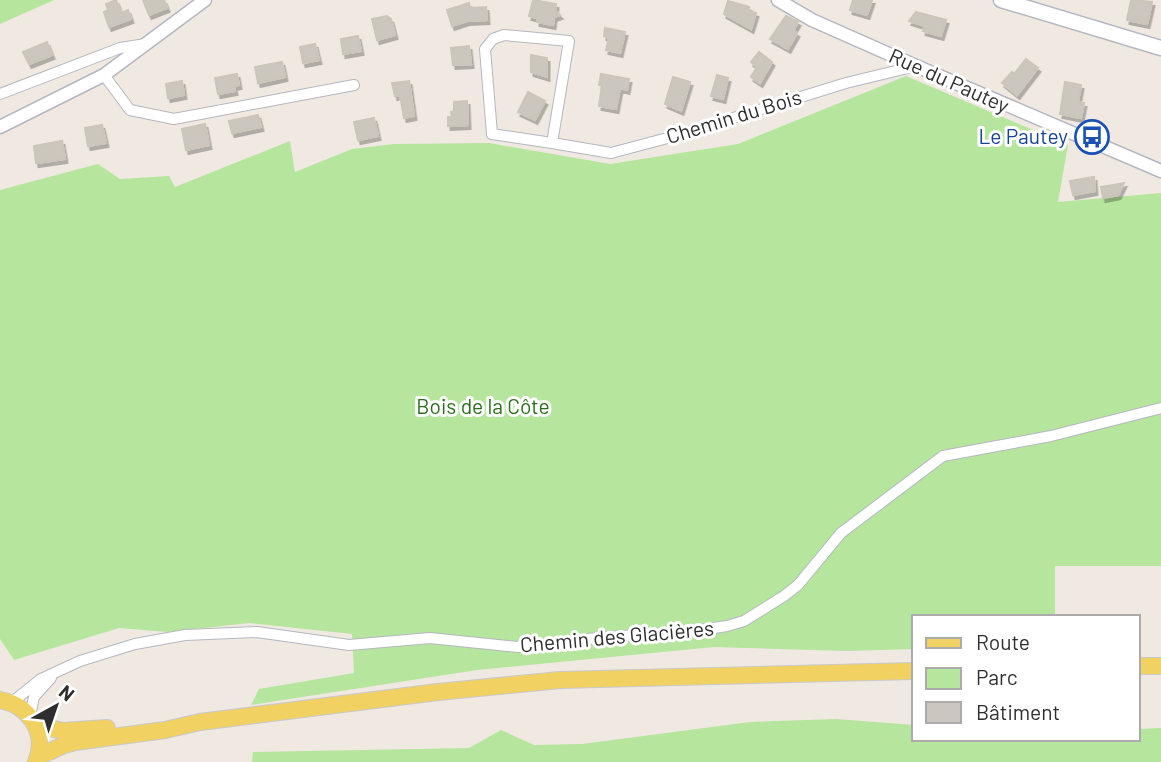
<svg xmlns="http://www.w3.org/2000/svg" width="1161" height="762" viewBox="0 0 1161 762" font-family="Barlow,sans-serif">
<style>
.green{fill:#b6e59e}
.building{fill:#cbc7bf;stroke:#cbc5ba;stroke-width:2;filter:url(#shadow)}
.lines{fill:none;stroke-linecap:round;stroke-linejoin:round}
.minor-casing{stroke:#b4b7c1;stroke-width:12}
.tertiary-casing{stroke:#b4b7c1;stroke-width:15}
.secondary-casing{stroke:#b4b7c1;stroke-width:17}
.primary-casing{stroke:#c9c9c9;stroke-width:18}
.minor{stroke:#fff;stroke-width:10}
.tertiary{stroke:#fff;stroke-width:12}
.secondary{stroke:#fff;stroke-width:14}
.primary{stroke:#f2d163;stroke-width:16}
.labels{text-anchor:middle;stroke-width:6;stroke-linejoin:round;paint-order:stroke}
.street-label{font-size:21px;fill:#2e2e2e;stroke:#fff}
.transit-label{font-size:21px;fill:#164399;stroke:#fff;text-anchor:end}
.park-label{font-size:21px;fill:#2c6e1b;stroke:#fff}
</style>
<defs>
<filter id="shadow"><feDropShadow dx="2.5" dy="4" stdDeviation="0" flood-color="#0004"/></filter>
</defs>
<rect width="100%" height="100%" fill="#efe9e1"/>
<path class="green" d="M 0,0 L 54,0 L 0,24 Z
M 906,76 L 1068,145 L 1058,202 L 1161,193 L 1161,566 L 1055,566 L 1055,617 L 914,617 L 914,649 L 846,651 L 714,647 L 477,670 L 251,705 L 259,689 L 354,673 L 352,634 L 249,623 L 168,632 L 119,628 L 14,660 L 0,639 L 0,190 L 98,164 L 120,179 L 169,176 L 175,187 L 290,141 L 295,172 L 352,149 L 394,144 L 489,143 L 610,164 L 738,144 Z
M 836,719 L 914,725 L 914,739 L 1138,739 L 1138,729 L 1161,728 L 1161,762 L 252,762 L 253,752 L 469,748 L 501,730 L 534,745 L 582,744 L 750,722 Z"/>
<path class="building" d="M 116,0 L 121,13 L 128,10 L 131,19 L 109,27 L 104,12 L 108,10 L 106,4 Z
M 143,0 L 164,0 L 167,8 L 149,15 Z
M 533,0 L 556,4 L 555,11 L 560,15 L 554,17 L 553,25 L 537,22 L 537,18 L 529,16 Z
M 853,0 L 872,0 L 867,15 L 850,10 Z
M 1131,0 L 1152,2 L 1147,24 L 1127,20 Z
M 728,1 L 749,7 L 748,11 L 756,13 L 751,29 L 724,14 Z
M 469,3 L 470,8 L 486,7 L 487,20 L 467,21 L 452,26 L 447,10 Z
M 916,12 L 946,20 L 941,36 L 923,31 L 925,26 L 909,21 Z
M 387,16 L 391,19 L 395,35 L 377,40 L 372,19 Z
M 786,16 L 798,22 L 793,31 L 797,33 L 788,49 L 770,39 Z
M 605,28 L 625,32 L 620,53 L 606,50 L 609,38 L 604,36 Z
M 358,36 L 361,51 L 343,54 L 341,39 Z
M 47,42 L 52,55 L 29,64 L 23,52 Z
M 315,44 L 319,60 L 303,63 L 300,47 Z
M 469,46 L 471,64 L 453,65 L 451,48 Z
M 759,52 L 772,62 L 760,83 L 751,77 L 757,67 L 751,62 Z
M 531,55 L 547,58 L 547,77 L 531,72 Z
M 1026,59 L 1038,68 L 1017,95 L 1002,83 L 1012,72 L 1014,74 Z
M 282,62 L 285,77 L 258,83 L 255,67 Z
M 237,74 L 239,85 L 234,86 L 235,91 L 218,94 L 215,78 Z
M 601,74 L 629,79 L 627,90 L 620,88 L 616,109 L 599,106 L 602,85 L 599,85 Z
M 717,75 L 728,78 L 723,99 L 711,96 Z
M 673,77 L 690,82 L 681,111 L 665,104 Z
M 182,81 L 184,95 L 168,98 L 166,84 Z
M 409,81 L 414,116 L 404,118 L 400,95 L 395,96 L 392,83 Z
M 1065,82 L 1081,85 L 1078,102 L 1084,103 L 1081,118 L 1060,114 Z
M 528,92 L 545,101 L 535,120 L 518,112 Z
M 467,101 L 468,125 L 448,126 L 448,117 L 452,117 L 451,112 L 454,111 L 454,102 Z
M 258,115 L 261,127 L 232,133 L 229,121 Z
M 374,118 L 378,136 L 358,140 L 354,122 Z
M 205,124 L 209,145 L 186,150 L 182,129 Z
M 102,125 L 106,143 L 88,146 L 85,128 Z
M 62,141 L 65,159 L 36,163 L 34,146 Z
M 1094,177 L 1095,191 L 1073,195 L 1070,181 Z
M 1124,183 L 1118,195 L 1103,198 L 1101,187 Z"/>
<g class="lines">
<g class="minor-casing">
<path id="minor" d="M 104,75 L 130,110 L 174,119 L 354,85
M 0,94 L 120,48 L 146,44
M 552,143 L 492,134 L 485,49 L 493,39 L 504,35 L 569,41 L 552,143 L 611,153 L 675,136 L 846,83 L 916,66
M 11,703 L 41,679 L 80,661 L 135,644 L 185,635 L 257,632 L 349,645 L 430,638 L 518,647 L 606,637 L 687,632 L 727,626 L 744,621 L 784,596 L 798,585 L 841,533 L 943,456 L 1051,436 L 1161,408
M 30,716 L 34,697 L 51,678"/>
</g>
<g class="tertiary-casing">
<path id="tertiary" d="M 778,0 L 812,20 L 916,66 L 1161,171
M 0,127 L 104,75 L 205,0"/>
</g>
<g class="secondary-casing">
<path id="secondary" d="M 1001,0 L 1161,48"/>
</g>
<g class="primary-casing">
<path id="primary" d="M 1138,666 L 1161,666
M 0,700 C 29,705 48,733 36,762
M 36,725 L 63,731 L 107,728
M 38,757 L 64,745 L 75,742 L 165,730 L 200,722 L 438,692 L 560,680 L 914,671"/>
</g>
<use href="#minor" class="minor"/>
<use href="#tertiary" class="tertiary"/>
<use href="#secondary" class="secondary"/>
<use href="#primary" class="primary"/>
</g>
<defs>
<g id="bus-ring" transform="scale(1.75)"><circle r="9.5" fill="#fff" stroke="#1a4fb4" stroke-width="1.5"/><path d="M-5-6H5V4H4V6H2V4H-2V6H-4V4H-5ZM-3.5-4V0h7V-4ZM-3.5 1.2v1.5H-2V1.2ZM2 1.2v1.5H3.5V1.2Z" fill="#1a4fb4"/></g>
</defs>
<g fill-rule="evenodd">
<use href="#bus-ring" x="1092" y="137"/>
</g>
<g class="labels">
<g class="street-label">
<text transform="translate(949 81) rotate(24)" y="7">Rue du Pautey</text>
<text transform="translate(734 117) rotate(-17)" y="7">Chemin du Bois</text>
<text transform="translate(617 637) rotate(-5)" y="7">Chemin des Glacières</text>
</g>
<g class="transit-label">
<text x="1068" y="144">Le Pautey</text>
</g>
<g class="park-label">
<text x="483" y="414">Bois de la Côte</text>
</g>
</g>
<rect x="912" y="615" width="228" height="126" fill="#ffffff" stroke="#ababab" stroke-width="2"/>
<rect x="926" y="638" width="35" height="10" fill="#f2d163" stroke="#ababab" stroke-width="2"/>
<text x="976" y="650" font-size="21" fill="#2e2e2e">Route</text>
<rect x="926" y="668" width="35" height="21" fill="#b6e59e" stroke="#ababab" stroke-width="2"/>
<text x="976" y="685" font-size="21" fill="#2e2e2e">Parc</text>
<rect x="926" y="702" width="35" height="21" fill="#cbc7bf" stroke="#ababab" stroke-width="2"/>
<text x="976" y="720" font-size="21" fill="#2e2e2e">Bâtiment</text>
<g transform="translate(56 706) rotate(40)" stroke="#ffffff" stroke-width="5" paint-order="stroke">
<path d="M0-5L12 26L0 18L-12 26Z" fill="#2e2e2e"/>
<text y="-10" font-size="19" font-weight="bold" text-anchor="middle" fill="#2e2e2e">N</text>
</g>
</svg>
